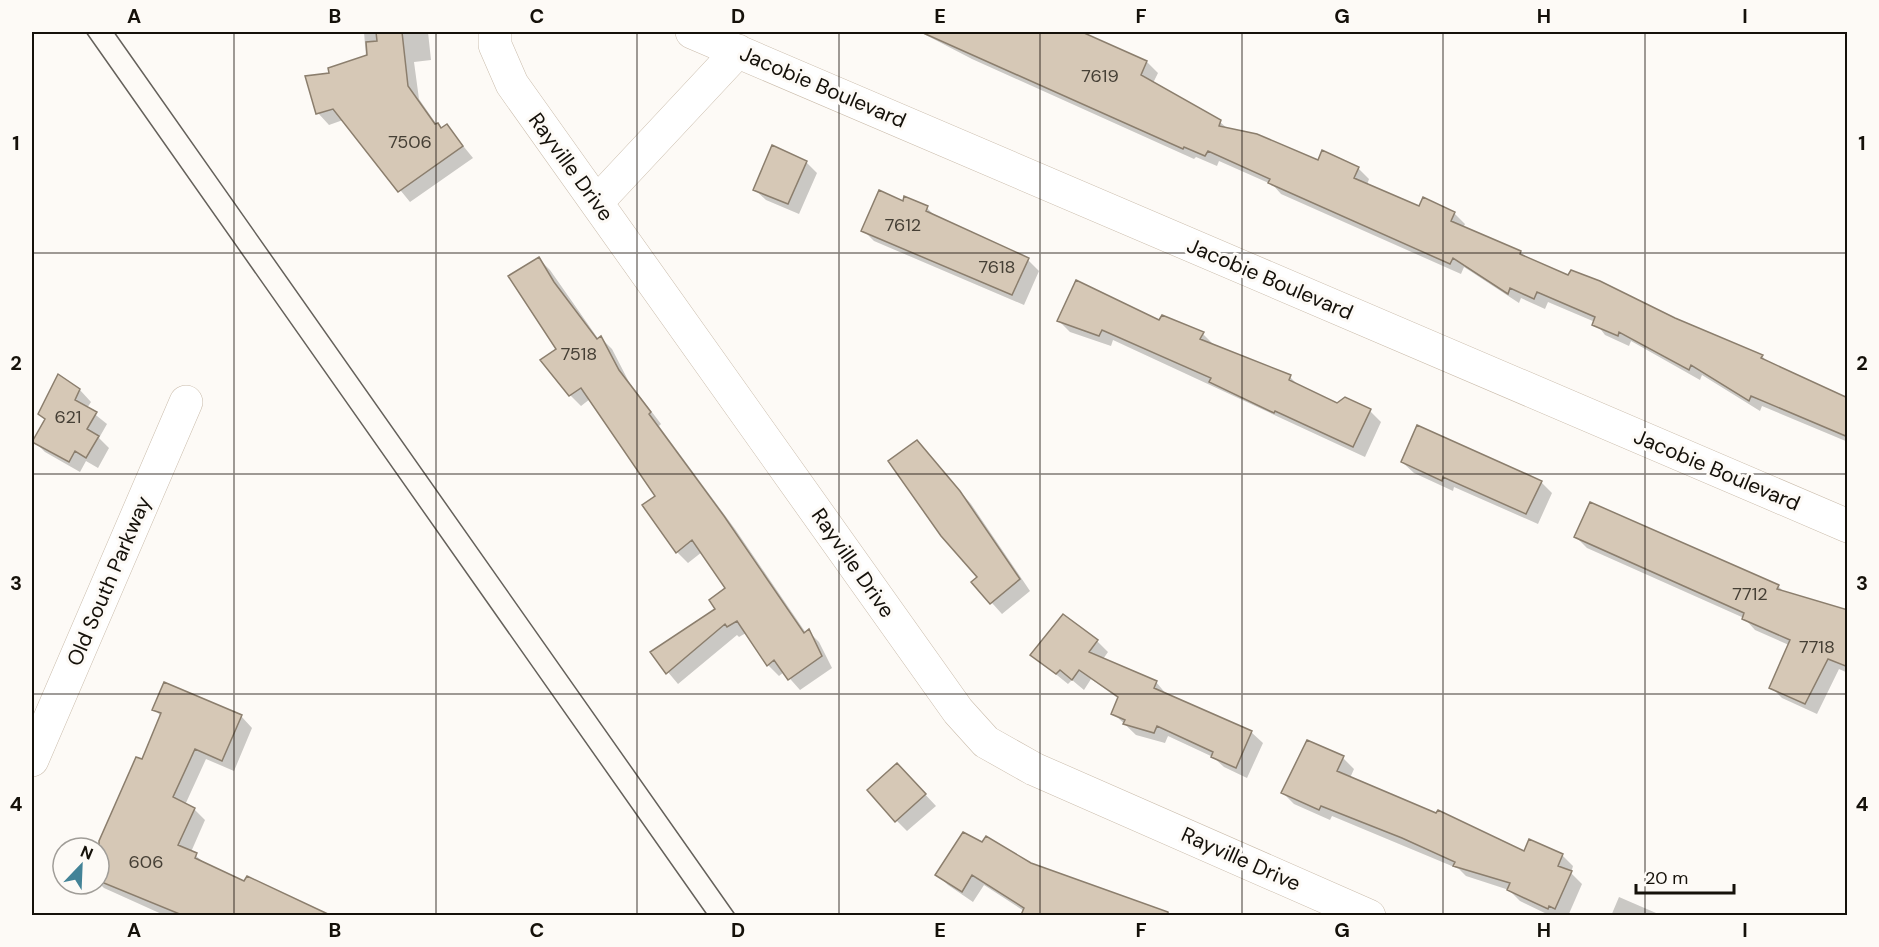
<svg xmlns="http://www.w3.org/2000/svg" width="1879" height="947" viewBox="0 0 1879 947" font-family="'DM Sans',sans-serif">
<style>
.shadow{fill:#0003}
.building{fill:#d6c8b6;stroke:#8b7e6d;stroke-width:1.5}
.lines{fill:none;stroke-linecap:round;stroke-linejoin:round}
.minor-casing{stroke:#cabcab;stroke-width:34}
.minor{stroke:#fff;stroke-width:33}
.tram{stroke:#65615b;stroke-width:1.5}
.grid{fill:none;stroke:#15110a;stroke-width:1.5;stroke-opacity:0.55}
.labels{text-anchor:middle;stroke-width:6;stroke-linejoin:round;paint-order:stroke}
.number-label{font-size:18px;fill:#453f35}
.street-label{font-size:21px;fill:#15110a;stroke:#fdfaf6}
.neatline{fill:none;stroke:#15110a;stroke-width:2}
.grid-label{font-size:20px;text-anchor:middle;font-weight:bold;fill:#15110a}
</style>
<rect width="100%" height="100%" fill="#fdfaf6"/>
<path class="shadow" d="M 364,32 L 428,32 L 431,60 L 414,62 L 419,99 L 437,125 L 442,129 L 447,126 L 473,158 L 410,202 L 343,120 L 329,125 L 318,113 L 331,74 L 366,57 Z
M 920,32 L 1072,32 L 1147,62 L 1158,73 L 1153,83 L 1220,122 L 1228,129 L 1318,162 L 1358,168 L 1369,179 L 1367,185 L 1419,208 L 1454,213 L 1465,224 L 1463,228 L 1521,253 L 1526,258 L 1762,356 L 1769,364 L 1848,400 L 1848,442 L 1762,406 L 1760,411 L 1702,375 L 1700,380 L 1631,341 L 1629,346 L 1605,335 L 1595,322 L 1548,302 L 1545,309 L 1521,298 L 1519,303 L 1464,267 L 1461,274 L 1281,194 L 1273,185 L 1219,161 L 1217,166 L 1196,157 L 1194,159 L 972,59 Z
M 806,162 L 817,173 L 799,214 L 766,200 L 754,189 Z
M 903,203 L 927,208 L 937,218 L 1028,260 L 1039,271 L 1024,305 L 874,241 L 863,230 Z
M 539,259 L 550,270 L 599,340 L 601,338 L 612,349 L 629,382 L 661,424 L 659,426 L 735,529 L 806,633 L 808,631 L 819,642 L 832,668 L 800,690 L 784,672 L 779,676 L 768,665 L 746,633 L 739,637 L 737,635 L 678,684 L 652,653 L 717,609 L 727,589 L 702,552 L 688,563 L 677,552 L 644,506 L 657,496 L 590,399 L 581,406 L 560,385 L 558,349 Z
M 1059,321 L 1160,322 L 1203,334 L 1214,345 L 1290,377 L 1301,388 L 1337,405 L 1370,411 L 1381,422 L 1365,457 L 1113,340 L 1111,346 L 1070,332 Z
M 58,376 L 80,390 L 91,402 L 87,408 L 107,424 L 99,438 L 109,448 L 98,468 L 86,461 L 80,472 L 45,452 L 34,441 L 46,421 L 40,414 Z
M 917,442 L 971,504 L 1030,591 L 1002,614 L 973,582 L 980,577 Z
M 1402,462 L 1541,482 L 1552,493 L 1538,524 L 1454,487 L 1453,491 L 1414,473 Z
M 1576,537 L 1778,586 L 1784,592 L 1848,612 L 1848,673 L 1839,669 L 1817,714 L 1782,698 L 1771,687 L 1789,645 L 1755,630 L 1744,618 L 1587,548 Z
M 1097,641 L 1108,652 L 1103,659 L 1156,682 L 1167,695 L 1251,732 L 1263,743 L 1247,778 L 1224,767 L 1213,757 L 1168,736 L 1165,743 L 1136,735 L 1113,713 L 1119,699 L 1091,679 L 1084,690 L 1072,680 L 1068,684 L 1032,655 Z
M 154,709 L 241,716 L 252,728 L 234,771 L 206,759 L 185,805 L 194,809 L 205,820 L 191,852 L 206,864 L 245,883 L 247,878 L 326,916 L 166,916 L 104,888 L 99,883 L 97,848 L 137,759 L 142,761 L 161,716 Z
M 1343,758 L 1354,769 L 1350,778 L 1525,853 L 1562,855 L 1573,866 L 1571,873 L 1582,884 L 1568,916 L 1551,916 L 1520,901 L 1509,890 L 1466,876 L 1459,869 L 1332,816 L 1330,820 L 1294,804 L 1283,793 Z
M 908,776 L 936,806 L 907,831 L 897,821 Z
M 1031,865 L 1152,907 L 1160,916 L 1023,916 L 1024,911 L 984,885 L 973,902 L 948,885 L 937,874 Z
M 1619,897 L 1663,916 L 1611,916 Z"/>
<path class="building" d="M 376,32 L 402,32 L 408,86 L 435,124 L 438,123 L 441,128 L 447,124 L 463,146 L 398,192 L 333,109 L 316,114 L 305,76 L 329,73 L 328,68 L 367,55 L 366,42 L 377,41 Z
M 921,32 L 1082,32 L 1147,61 L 1141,75 L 1221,120 L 1219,126 L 1257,134 L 1318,160 L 1322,150 L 1359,167 L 1354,178 L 1419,206 L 1423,197 L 1455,212 L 1451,221 L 1521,251 L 1520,254 L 1568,275 L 1571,270 L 1600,281 L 1675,318 L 1763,355 L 1761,358 L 1848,398 L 1848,437 L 1751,396 L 1749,401 L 1691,365 L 1689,370 L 1619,332 L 1618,336 L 1592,325 L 1595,317 L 1537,292 L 1534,299 L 1510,288 L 1508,294 L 1453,258 L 1450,264 L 1268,183 L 1270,179 L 1208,151 L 1205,156 L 1184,147 L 1183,149 Z
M 772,145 L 807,161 L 788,204 L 753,190 Z
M 879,190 L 903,201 L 904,196 L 928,206 L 926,211 L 1029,258 L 1012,295 L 861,231 Z
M 539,257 L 554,282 L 597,339 L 601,336 L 619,370 L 651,412 L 649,414 L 724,516 L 804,633 L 809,629 L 822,656 L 788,680 L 774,660 L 767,666 L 737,621 L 727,627 L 725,624 L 666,674 L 650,652 L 715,609 L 709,600 L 725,588 L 692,540 L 676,553 L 642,505 L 655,496 L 581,388 L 569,396 L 540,360 L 556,349 L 508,276 Z
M 1076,280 L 1159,320 L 1162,315 L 1204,332 L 1200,339 L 1291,375 L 1289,380 L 1337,403 L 1345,397 L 1371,409 L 1353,447 L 1275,411 L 1274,413 L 1209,382 L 1211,378 L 1102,330 L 1099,336 L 1057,321 Z
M 58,374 L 80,389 L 75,400 L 97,412 L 87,429 L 99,436 L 86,458 L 75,451 L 69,462 L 32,442 L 45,419 L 38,414 Z
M 1417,425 L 1542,481 L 1526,514 L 1443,477 L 1442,481 L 1401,462 Z
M 917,440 L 960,491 L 1020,579 L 990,604 L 971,582 L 977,577 L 941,536 L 888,461 Z
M 1590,502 L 1779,585 L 1777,589 L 1848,610 L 1848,667 L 1828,659 L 1805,704 L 1769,688 L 1790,640 L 1742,619 L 1744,613 L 1574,537 Z
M 1063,614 L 1098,640 L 1089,652 L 1157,681 L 1154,688 L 1252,731 L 1236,768 L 1211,757 L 1213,752 L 1157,726 L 1154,733 L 1123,724 L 1125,720 L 1111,714 L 1118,697 L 1079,670 L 1072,680 L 1060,670 L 1056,674 L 1030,655 Z
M 164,682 L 242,715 L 222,761 L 195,749 L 173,797 L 195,808 L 178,845 L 197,853 L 195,858 L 244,881 L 247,876 L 330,915 L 182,915 L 99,881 L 99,841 L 136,757 L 142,759 L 161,713 L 152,710 Z
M 1307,740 L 1344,756 L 1337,771 L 1436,813 L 1438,810 L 1524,851 L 1529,839 L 1563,854 L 1558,866 L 1572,871 L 1555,909 L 1549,906 L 1548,909 L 1507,890 L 1510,883 L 1453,866 L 1455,862 L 1402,838 L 1321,806 L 1319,810 L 1281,793 Z
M 897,763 L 926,794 L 895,822 L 867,790 Z
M 963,832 L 982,842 L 986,836 L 1031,863 L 1168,912 L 1168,915 L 1021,915 L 1024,908 L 972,875 L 962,892 L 935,875 Z"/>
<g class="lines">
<g class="minor-casing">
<path id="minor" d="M 495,32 L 495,45 L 512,84 L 958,711 L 986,742 L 1034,769 L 1369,916
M 692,32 L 1848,526
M 597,202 L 738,51
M 32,760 L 186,402"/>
</g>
<use href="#minor" class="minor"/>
<path class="tram" d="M 86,32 L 708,916
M 114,32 L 736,916"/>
</g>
<path class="grid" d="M 234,32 L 234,916M 436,32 L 436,916M 637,32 L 637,916M 839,32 L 839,916M 1040,32 L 1040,916M 1242,32 L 1242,916M 1443,32 L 1443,916M 1645,32 L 1645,916M 32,253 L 1848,253M 32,474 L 1848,474M 32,694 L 1848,694"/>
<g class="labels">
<g class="number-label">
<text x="1100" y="82">7619</text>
<text x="410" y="148">7506</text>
<text x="903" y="231">7612</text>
<text x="997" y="273">7618</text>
<text x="579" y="360">7518</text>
<text x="68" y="423">621</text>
<text x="1750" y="600">7712</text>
<text x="1817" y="653">7718</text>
<text x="146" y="868">606</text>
</g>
<g class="street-label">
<text transform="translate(823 87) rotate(23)" y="7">Jacobie Boulevard</text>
<text transform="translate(571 167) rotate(54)" y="7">Rayville Drive</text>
<text transform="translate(1270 279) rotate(23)" y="7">Jacobie Boulevard</text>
<text transform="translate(1717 470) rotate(23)" y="7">Jacobie Boulevard</text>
<text transform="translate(853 563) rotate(55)" y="7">Rayville Drive</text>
<text transform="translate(109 581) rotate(-67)" y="7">Old South Parkway</text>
<text transform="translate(1241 859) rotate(24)" y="7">Rayville Drive</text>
</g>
</g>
<rect width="1879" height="947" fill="none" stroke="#fdfaf6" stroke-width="66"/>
<g transform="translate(81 866) rotate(23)"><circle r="28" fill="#fdfaf6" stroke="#a09d98" stroke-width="1.5"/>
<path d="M0-4.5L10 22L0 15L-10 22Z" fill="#438397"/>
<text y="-9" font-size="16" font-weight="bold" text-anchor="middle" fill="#15110a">N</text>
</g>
<path d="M1636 884v9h98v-9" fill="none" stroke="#15110a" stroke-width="3"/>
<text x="1645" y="884" font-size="18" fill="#15110a" stroke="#fdfaf6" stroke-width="4.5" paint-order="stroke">20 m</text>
<rect x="33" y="33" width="1813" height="881" class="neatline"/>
<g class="grid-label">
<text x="134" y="23">A</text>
<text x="335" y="23">B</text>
<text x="537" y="23">C</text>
<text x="738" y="23">D</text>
<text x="940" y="23">E</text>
<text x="1141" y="23">F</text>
<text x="1342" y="23">G</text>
<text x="1544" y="23">H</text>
<text x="1745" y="23">I</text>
<text x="16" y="150">1</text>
<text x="1862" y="150">1</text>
<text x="16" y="370">2</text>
<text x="1862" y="370">2</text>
<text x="16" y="590">3</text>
<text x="1862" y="590">3</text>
<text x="16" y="811">4</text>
<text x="1862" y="811">4</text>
<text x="134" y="937">A</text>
<text x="335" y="937">B</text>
<text x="537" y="937">C</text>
<text x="738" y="937">D</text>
<text x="940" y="937">E</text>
<text x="1141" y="937">F</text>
<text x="1342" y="937">G</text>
<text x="1544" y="937">H</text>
<text x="1745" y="937">I</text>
</g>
</svg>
